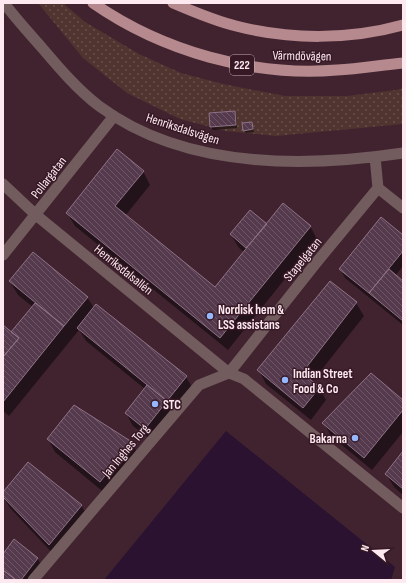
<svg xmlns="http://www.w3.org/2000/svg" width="406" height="583" viewBox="0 0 406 583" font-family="'Sofia Sans Condensed',sans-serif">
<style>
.grass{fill:url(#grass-dots)}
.water{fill:#2b1231}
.shadow{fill:#0007}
.building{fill:url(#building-back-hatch);stroke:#907287}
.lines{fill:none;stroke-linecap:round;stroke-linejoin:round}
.minor{stroke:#725c5e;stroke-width:11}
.primary{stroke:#b5898d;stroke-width:11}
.poi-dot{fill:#96b6fd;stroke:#361925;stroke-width:1.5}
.labels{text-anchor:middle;stroke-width:3;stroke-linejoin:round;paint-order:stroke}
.shield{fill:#361925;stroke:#c2abb3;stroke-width:1}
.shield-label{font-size:12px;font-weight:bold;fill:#fee9f0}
.street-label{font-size:13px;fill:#fee9f0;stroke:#361925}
.poi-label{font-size:13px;font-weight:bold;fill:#fee9f0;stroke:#361925;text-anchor:start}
</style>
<defs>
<pattern id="grass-dots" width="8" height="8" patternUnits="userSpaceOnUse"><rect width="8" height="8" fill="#4f342f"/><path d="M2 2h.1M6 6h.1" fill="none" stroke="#69514d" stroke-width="1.8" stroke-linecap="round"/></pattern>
<pattern id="building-back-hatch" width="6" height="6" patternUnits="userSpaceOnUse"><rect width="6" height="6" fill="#553a4d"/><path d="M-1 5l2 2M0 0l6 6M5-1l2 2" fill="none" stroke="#6e5667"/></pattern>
</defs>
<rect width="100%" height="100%" fill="#41232f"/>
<path class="grass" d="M 38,3 L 63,3 L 85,22 L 139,54 L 181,73 L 223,84 L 285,96 L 347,96 L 396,90 L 403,88 L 403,124 L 276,136 L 226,131 L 180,119 L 127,93 L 83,58 Z"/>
<path class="water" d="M 226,431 L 395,567 L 391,580 L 104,580 Z"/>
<path class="shadow" d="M 234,112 L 236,115 L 237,128 L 213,130 L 211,127 Z
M 251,123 L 254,132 L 246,133 L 244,130 Z
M 143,171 L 150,185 L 125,216 L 215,289 L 244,252 L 239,248 L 231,235 L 267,225 L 310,226 L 317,239 L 228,350 L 75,226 L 67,213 Z
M 403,236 L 403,266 L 395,276 L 403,282 L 403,325 L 345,278 L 340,269 Z
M 10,282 L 87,297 L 94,308 L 186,377 L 194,390 L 153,441 L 133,426 L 126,413 L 145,389 L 86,341 L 79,330 L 9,416 L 3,411 L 3,326 L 12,333 L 33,307 L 18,295 Z
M 356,303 L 364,316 L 312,382 L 319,387 L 326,400 L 311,420 L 266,384 L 259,370 Z
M 403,401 L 403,432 L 372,470 L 331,436 L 324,423 Z
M 74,407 L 132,443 L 139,456 L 107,495 L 55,452 L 48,439 Z
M 403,453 L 403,495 L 394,487 L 386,474 Z
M 3,494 L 81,505 L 89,518 L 57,558 L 10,508 L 3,497 Z
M 15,541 L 38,559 L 41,565 L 29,580 L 3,580 L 3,555 Z"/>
<path class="building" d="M 235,111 L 236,125 L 210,127 L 209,113 Z
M 252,122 L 253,129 L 243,131 L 242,123 Z
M 117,149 L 144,171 L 115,206 L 215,287 L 283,203 L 311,226 L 220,338 L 66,213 Z
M 250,210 L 267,224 L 246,248 L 230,234 Z
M 381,217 L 403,235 L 403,251 L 369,293 L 339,269 Z
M 33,252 L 88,297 L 64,326 L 9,281 Z
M 389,269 L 403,281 L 403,321 L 369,293 Z
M 330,281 L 357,302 L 302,373 L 320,387 L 303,408 L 257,370 Z
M 35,303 L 64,326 L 3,402 L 3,357 L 19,338 L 11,332 Z
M 96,304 L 187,376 L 167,401 L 77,328 Z
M 3,325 L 19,338 L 3,357 Z
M 371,373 L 403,400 L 403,410 L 364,458 L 322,423 Z
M 147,385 L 167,401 L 145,429 L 125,413 Z
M 74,405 L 132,442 L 100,482 L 47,439 Z
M 403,451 L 403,489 L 385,474 Z
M 28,462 L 82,505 L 49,545 L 3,497 L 3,492 Z
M 14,539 L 38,558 L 21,580 L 16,580 L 3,570 L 3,554 Z
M 3,570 L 16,580 L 3,580 Z"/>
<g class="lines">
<path class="minor" d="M 4,3 C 16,19 30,34 43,49 C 60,69 78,90 99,106 C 184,169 303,168 403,153
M 3,184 L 36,215 L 229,373 L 316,263 L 378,188 L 375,157
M 378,188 L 403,208
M 3,255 L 114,116
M 33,580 L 199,385 L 229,373 L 244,379 L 403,508"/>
<path class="primary" d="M 93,3 C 162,51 253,77 337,70 C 359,69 381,65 403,63
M 173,3 C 194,12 215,21 236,26 C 290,40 349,40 403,25"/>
</g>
<g class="poi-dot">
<circle cx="210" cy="316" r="4"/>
<circle cx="285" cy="380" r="4"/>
<circle cx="155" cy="404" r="4"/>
<circle cx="355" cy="438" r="4"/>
</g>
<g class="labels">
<rect class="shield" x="230" y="55" width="24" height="20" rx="3"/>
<g class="shield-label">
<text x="242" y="69">222</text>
</g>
<g class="street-label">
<text transform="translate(302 55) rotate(1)" y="5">Värmdövägen</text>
<text transform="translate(183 128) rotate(18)" y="5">Henriksdalsvägen</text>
<text transform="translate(48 177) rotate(-52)" y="5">Pollargatan</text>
<text transform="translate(302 259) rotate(-51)" y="5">Stapelgatan</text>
<text transform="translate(124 269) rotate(39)" y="5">Henriksdalsallén</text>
<text transform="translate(125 450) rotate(-50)" y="5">Jan Inghes Torg</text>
</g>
<g class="poi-label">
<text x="218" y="314">Nordisk hem &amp;<tspan x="218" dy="15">LSS assistans</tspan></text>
<text x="293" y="378">Indian Street<tspan x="293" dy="15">Food &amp; Co</tspan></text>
<text x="163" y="409">STC</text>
<text x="347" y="443" text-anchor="end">Bakarna</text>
</g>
</g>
<rect width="406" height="583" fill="none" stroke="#fee9f0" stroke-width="8"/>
<g transform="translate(374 551) rotate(288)" stroke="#361925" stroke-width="3" paint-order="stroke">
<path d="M0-3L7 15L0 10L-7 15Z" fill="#fee9f0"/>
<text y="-6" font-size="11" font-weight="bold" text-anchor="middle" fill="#fee9f0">N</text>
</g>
</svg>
